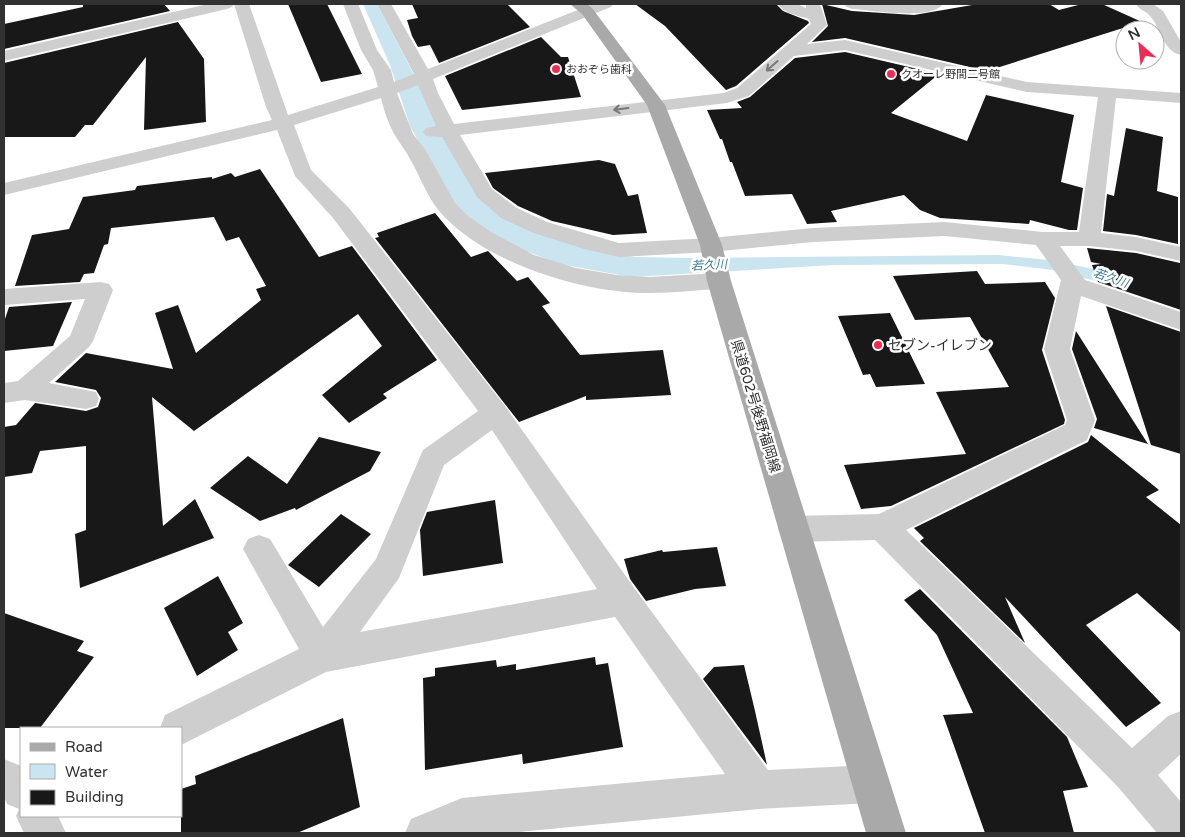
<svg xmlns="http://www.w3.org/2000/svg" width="1185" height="837" viewBox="0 0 1185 837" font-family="'Varela Round','Noto Sans JP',sans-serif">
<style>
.water{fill:#cae5ef}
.building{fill:#181818}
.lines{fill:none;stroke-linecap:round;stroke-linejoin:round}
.minor{fill:#cecece;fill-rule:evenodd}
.major{fill:#a9a9a9;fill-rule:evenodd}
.oneway{stroke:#787878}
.poi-dot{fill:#f12a51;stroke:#fff;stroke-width:2}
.labels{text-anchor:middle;stroke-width:5;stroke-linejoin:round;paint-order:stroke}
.far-poi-label{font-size:11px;fill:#313131;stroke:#fff;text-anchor:start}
.far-water-label{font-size:12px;font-style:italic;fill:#367a92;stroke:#fff}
.poi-label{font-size:14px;fill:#313131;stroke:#fff;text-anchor:start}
.street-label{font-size:14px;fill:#313131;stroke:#fff}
</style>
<rect width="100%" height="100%" fill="#fff"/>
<path class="water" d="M 363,4 L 377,4 L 476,194 L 605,252 L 635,257 L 693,258 L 998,255 L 1049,260 L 1094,269 L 1181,296 L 1181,310 L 1132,291 L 1092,280 L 1053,270 L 1003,264 L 834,265 L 631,277 L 559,264 L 511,245 L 482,229 L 452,202 L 410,126 L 390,65 Z"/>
<path class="building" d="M 83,4 L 164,4 L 170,11 L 4,49 L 4,24 L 83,7 Z
M 288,4 L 327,4 L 362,74 L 321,82 Z
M 412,4 L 507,4 L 530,27 L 439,63 L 430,45 L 418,47 L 412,36 L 407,20 L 418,18 Z
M 635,4 L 776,4 L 783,11 L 808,21 L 809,23 L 736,86 L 726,90 L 665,26 Z
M 822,4 L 852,11 L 914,15 L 978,4 L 1049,4 L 1059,10 L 1082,4 L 1102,4 L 1142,22 L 987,71 L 845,38 L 812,42 L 828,26 Z
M 178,22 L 204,59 L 206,122 L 144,130 L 146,57 L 93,125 L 85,125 L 75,137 L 4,137 L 4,63 Z
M 541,37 L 561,57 L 568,57 L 581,97 L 462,110 L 445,76 Z
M 845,52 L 939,74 L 891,113 L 967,141 L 986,95 L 1074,115 L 1061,182 L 1083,188 L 1077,230 L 1069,230 L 1030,220 L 1029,224 L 940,218 L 920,210 L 904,195 L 831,211 L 837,222 L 807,224 L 792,194 L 745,196 L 732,162 L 730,162 L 722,139 L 720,139 L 707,110 L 742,108 L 737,102 L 750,97 L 795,58 Z
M 1126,128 L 1163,137 L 1157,191 L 1178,197 L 1178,244 L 1136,235 L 1103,231 L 1107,194 L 1114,196 Z
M 599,160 L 615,164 L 628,196 L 638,194 L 647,233 L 613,235 L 552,221 L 518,206 L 493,188 L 485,173 Z
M 260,169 L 319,257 L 352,246 L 437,360 L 383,394 L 387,398 L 349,423 L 322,395 L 382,346 L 358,314 L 194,431 L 152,397 L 163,526 L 195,499 L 214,538 L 80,588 L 75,534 L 86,530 L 86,446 L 40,451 L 32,473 L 4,477 L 4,427 L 16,425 L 35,403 L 86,411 L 98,407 L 101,398 L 96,390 L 55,382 L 86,353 L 173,369 L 155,313 L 178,305 L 196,353 L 261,300 L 256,289 L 266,286 L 239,237 L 226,241 L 214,217 L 111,228 L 108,244 L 104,245 L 94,273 L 84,274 L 80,282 L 15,286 L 32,235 L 69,229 L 83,197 L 135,190 L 137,186 L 212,177 L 212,179 L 231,173 L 235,177 Z
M 435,213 L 471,257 L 488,251 L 517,281 L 528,277 L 550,303 L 542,306 L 580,355 L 663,350 L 671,395 L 586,400 L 586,396 L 519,422 L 375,238 L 379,237 L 377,233 Z
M 1087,248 L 1136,253 L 1180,263 L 1181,310 L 1098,282 L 1092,265 L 1101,264 L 1091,262 Z
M 977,271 L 985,284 L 1045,282 L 1055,298 L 1042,350 L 1065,420 L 1064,424 L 891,506 L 861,509 L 844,465 L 966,454 L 936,392 L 1009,387 L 970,317 L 915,320 L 893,276 Z
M 72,302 L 53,346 L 4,351 L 4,322 L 9,307 Z
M 1106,306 L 1181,332 L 1181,454 L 1151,445 Z
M 890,313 L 925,384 L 876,387 L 870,374 L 863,375 L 838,316 Z
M 1076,331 L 1148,444 L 1094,428 L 1097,419 L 1072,349 Z
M 1091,435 L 1159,490 L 1146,497 L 1181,525 L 1181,633 L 1137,593 L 1086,625 L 1161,703 L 1126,727 L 1005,597 L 1025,643 L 923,544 L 920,541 L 924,538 L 914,528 L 1088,442 Z
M 319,437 L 381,452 L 370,471 L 296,510 L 295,508 L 260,521 L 210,488 L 248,456 L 287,484 Z
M 495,500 L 503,563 L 423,576 L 420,530 L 427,512 Z
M 341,514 L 371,534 L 319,587 L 288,565 Z
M 717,547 L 726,586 L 695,589 L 646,601 L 630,579 L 624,559 L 662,550 L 663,552 Z
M 218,576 L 243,623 L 228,632 L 238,650 L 197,676 L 164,608 Z
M 920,589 L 1067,737 L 1088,787 L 1063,791 L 1074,833 L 985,833 L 943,715 L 973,713 L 937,635 L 904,600 Z
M 4,613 L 84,641 L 77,651 L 94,657 L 40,728 L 4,728 Z
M 595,657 L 596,665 L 608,663 L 623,747 L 523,764 L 522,754 L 425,770 L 423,678 L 435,676 L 435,668 L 496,660 L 497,667 L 516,664 L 516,670 Z
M 744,665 L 755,711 L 767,765 L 703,679 L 714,667 Z
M 343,718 L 360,807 L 297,833 L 181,833 L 181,789 L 196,784 L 195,776 Z"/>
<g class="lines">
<path class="minor" d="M 208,4 L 249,4 L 288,115 L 378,87 L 373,70 L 361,50 L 343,4 L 358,4 L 377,50 L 391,70 L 394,82 L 414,74 L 377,4 L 391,4 L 428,69 L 593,4 L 613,4 L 611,7 L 433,79 L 438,93 L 454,124 L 724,93 L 737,88 L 811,24 L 809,19 C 799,16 783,13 778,4 L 797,4 L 806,8 L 806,4 L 820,4 L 827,25 L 807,44 L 845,40 L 1027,82 L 1181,93 L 1181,103 L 1116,98 L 1101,233 L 1136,237 L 1181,247 L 1181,261 L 1136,251 L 1089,246 L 1060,246 L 1085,280 L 1181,312 L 1181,330 L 1081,296 L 1070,349 L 1095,420 L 1087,440 L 906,530 L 1132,748 L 1168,716 L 1181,711 L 1181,754 L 1158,775 L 1181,802 L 1181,833 L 1157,833 L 1118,787 L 875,540 L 793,542 L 782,538 L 778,529 L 782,520 L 793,516 L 879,514 L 1065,425 L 1067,420 L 1044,349 L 1061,280 L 1036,245 L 945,236 L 813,242 L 711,252 L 619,257 L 584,249 L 531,232 L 501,218 L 477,197 L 442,137 L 426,136 L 423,132 L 426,128 L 436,126 L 418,85 L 397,93 L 413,134 L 425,149 L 455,203 L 468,216 L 491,232 L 534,255 L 576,268 L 617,275 L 650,277 L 719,273 L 727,275 L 731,281 L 727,287 L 719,289 C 696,290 673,293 651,293 C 585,294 484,263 440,212 C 427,197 420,176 410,159 C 406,151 401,145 396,137 C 389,126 384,111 381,98 L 294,125 L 311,170 L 349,208 L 505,406 L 635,589 L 768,770 L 871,765 L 885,770 L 890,784 L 885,798 L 871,803 L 759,809 L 508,833 L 405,833 L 411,819 L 462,798 L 725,774 L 615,617 L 326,672 L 181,745 L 181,728 L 160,728 L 165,715 L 299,649 L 243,549 L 248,539 L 259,535 L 270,539 L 323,627 L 376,559 L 423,450 L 478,411 L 333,218 L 295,176 L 277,130 L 4,195 L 4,183 L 272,120 L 266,107 L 234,4 L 232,7 L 227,9 L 4,61 L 4,51 ZM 845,50 L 1027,92 L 1098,97 L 1079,232 L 1043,232 L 945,222 L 813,228 L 711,238 L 619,243 L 547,222 L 517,208 L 492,189 L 460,135 L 727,103 L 749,96 L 794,56 ZM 492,430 L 597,589 L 360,632 L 399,578 L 444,465 Z
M 844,4 L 943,4 C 931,21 871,10 852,9 L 847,7 Z
M 1136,4 L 1153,4 L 1163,11 L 1181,42 L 1181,55 C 1162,51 1162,29 1150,16 C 1146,11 1139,10 1136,4 Z
M 101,282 L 109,284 L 113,290 L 93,341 L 89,347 L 49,383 L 96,392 L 99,399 L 96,406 L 86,409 L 25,400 L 4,403 L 4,383 L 18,381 L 70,336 L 85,299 L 4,305 L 4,289 Z
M 4,759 L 21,766 L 21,816 L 58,816 L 66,833 L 24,833 L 16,816 L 19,809 L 7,804 L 4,797 Z"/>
<path class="major" d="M 570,4 L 587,4 L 592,8 L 665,105 L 722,245 L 731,281 L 906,833 L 866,833 L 707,281 L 700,245 L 647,105 L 582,14 Z"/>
</g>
<defs><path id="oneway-shaft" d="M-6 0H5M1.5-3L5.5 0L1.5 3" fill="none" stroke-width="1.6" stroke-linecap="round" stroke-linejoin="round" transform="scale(1.25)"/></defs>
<g class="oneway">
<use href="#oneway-shaft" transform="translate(772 66) rotate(139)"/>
<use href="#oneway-shaft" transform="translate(621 109) rotate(173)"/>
</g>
<g class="poi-dot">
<circle cx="556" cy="69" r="5"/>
<circle cx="891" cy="74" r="5"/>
<circle cx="878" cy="345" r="5"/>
</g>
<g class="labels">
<g class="far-poi-label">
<text x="566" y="73">おおぞら歯科</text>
<text x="901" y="78">クオーレ野間二号館</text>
</g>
<g class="far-water-label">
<text transform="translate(709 265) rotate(-3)" y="4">若久川</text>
<text transform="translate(1111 278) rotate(19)" y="4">若久川</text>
</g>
<g class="poi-label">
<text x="888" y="350">セブン-イレブン</text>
</g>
<g class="street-label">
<text transform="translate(756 406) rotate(73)" y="5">県道602号後野福岡線</text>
</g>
</g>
<rect width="1185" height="837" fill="none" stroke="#313131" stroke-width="10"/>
<rect x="20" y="727" width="162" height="90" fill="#ffffff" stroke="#adadad"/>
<rect x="30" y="743" width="25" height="8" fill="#a9a9a9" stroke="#adadad"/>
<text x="65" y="752" font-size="15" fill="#313131">Road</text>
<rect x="30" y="764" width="25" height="15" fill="#cae5ef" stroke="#adadad"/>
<text x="65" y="777" font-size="15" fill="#313131">Water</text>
<rect x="30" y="790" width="25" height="15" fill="#181818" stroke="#adadad"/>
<text x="65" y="802" font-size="15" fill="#313131">Building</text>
<g transform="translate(1140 45) rotate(333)"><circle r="24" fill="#ffffff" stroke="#adadad"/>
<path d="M0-4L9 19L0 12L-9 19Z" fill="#f12a51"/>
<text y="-8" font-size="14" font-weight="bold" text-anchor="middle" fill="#313131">N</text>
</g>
</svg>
